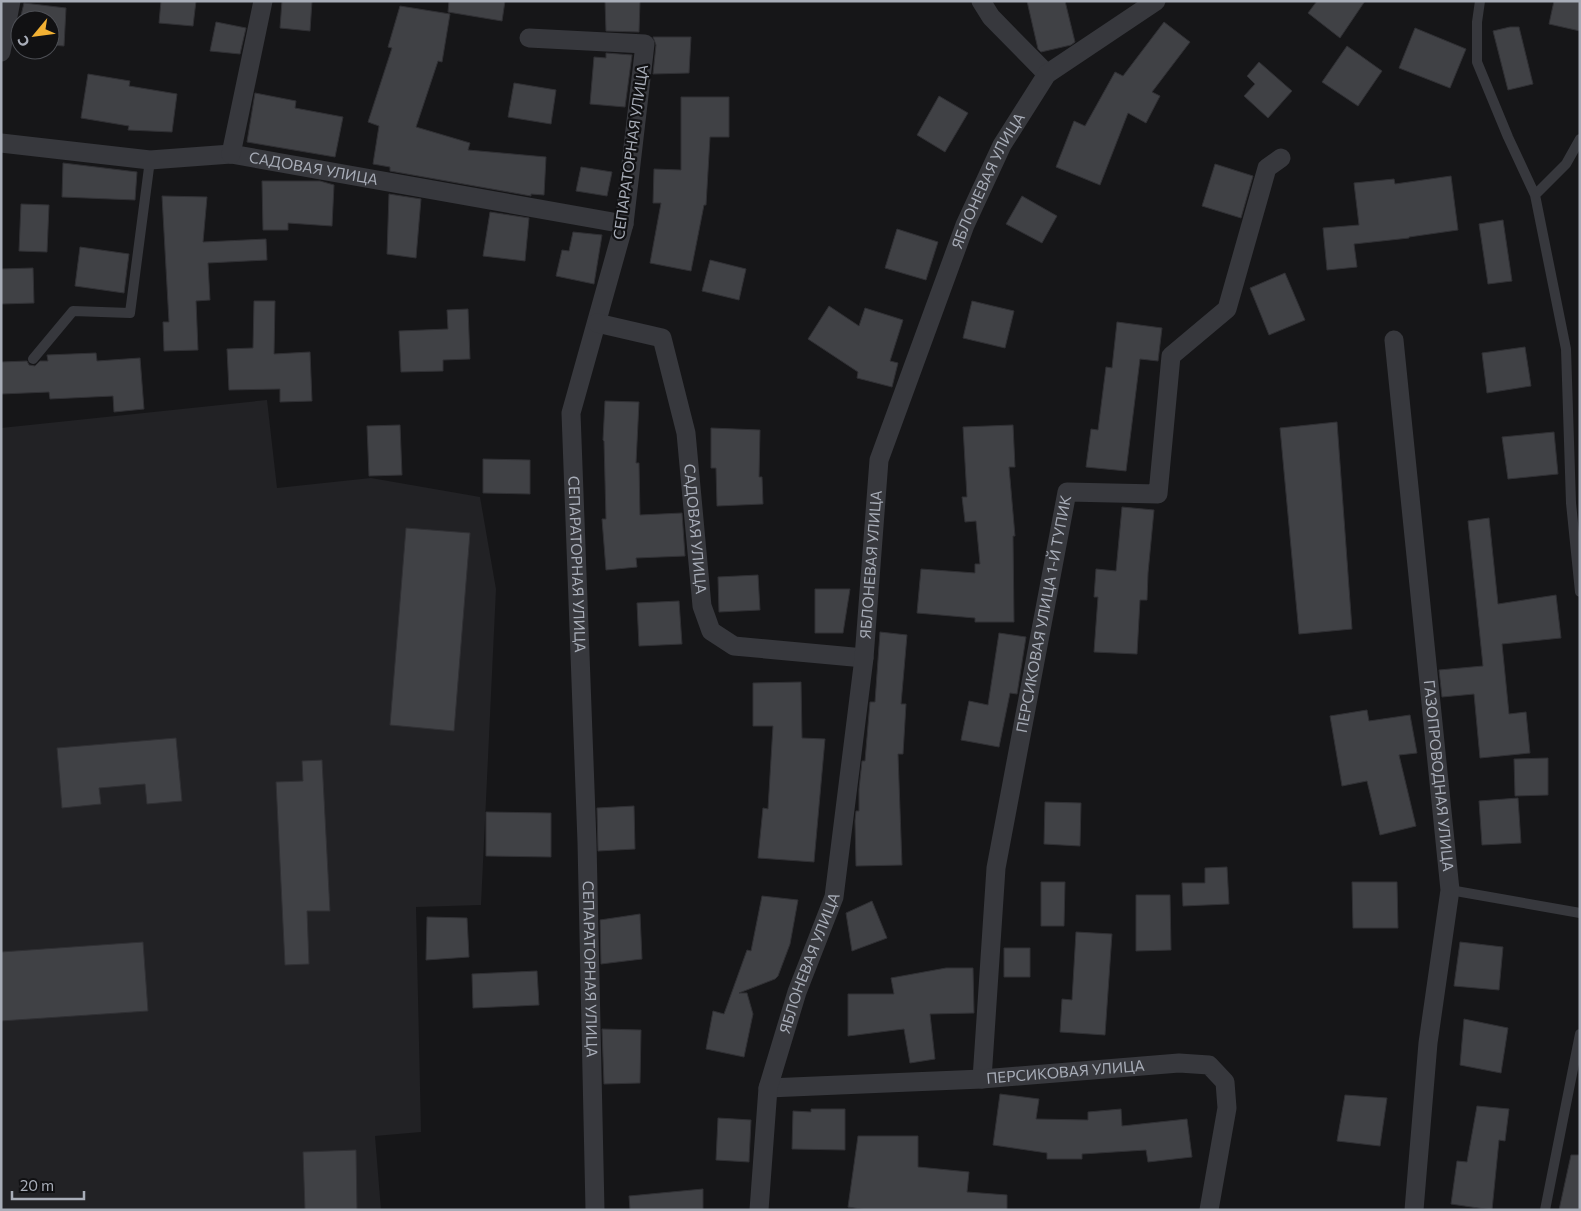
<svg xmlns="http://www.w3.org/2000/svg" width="1581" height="1211" viewBox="0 0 1581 1211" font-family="Commissioner,sans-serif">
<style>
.built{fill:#222225}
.building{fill:#404145;stroke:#303034}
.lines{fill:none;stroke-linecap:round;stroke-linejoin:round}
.lane{stroke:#37383d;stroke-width:10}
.street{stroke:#37383d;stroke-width:19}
.labels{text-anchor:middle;stroke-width:4.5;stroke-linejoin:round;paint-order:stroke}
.street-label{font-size:15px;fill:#a8adb8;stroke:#111113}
</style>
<rect width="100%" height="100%" fill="#161618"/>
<path class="built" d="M 267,400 L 277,488 L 371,478 L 480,497 L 496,589 L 481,905 L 416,907 L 421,1132 L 375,1136 L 381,1210 L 1,1210 L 1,428 Z"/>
<path class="building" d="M 161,1 L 196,1 L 193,26 L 159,23 Z
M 282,1 L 312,1 L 310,31 L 280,28 Z
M 449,1 L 505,1 L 502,21 L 448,12 Z
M 605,1 L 640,1 L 639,32 L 606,31 Z
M 1027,1 L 1065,1 L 1075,42 L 1071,45 L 1041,52 L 1038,49 Z
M 1317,1 L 1365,1 L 1340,38 L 1308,13 Z
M 1554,1 L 1580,1 L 1580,31 L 1549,24 Z
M 24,3 L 66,8 L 64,46 L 50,45 L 50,20 L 20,20 Z
M 400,6 L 450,14 L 442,62 L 438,61 L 416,127 L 470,143 L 468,150 L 546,157 L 544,195 L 531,194 L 531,196 L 390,171 L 390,167 L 373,164 L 379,126 L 368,122 L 392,48 L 388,47 Z
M 216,22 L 246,28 L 240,54 L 210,51 Z
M 1164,22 L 1190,42 L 1152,92 L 1160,96 L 1146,123 L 1128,113 L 1100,185 L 1056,167 L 1074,121 L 1085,126 L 1115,72 L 1123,76 Z
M 1510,27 L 1519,27 L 1533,84 L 1508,90 L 1493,31 Z
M 1415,28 L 1466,49 L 1450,88 L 1399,68 Z
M 653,37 L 691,37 L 689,73 L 653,74 L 656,45 Z
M 1347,46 L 1382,71 L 1358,106 L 1322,82 Z
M 606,53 L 632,55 L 625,107 L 590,104 L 594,57 L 606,58 Z
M 1259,62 L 1292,91 L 1268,118 L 1244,96 L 1255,84 L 1247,76 Z
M 88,74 L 130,81 L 129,86 L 177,94 L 172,132 L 128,130 L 129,126 L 81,118 Z
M 514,83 L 556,90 L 551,124 L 508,117 Z
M 255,93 L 296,101 L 295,108 L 343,117 L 335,157 L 247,142 Z
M 939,96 L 968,113 L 945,152 L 917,135 Z
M 681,97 L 729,97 L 729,137 L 710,137 L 706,205 L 704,205 L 691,271 L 650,263 L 661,203 L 653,203 L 654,169 L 681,170 Z
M 63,163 L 137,172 L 135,200 L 62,197 Z
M 1215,164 L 1253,176 L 1241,218 L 1202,206 Z
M 581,167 L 612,172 L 607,196 L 576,191 Z
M 1451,176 L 1458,230 L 1409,237 L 1409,238 L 1354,244 L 1357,267 L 1327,270 L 1323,228 L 1359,225 L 1354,183 L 1394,179 L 1395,184 Z
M 262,181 L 320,181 L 334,185 L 332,226 L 288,223 L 288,230 L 263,230 Z
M 389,194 L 421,199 L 416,258 L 387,254 Z
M 162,196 L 207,197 L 203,242 L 266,239 L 267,260 L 208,263 L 210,300 L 196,301 L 198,350 L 164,351 L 163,322 L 169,322 Z
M 1022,196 L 1057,216 L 1042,243 L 1006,224 Z
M 21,204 L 49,205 L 47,252 L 19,251 Z
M 490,212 L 529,218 L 525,261 L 483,256 Z
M 1503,220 L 1512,281 L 1488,284 L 1479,224 Z
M 897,229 L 938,242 L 926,280 L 885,268 Z
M 573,232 L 602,235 L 594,284 L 556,276 L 562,250 L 569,251 Z
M 80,247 L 129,254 L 124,293 L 75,286 Z
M 710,260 L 746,269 L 739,300 L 702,291 Z
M 33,268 L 34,303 L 1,304 L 1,269 Z
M 1285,273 L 1305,320 L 1269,335 L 1250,288 Z
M 254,301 L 275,301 L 274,354 L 310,352 L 312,401 L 280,402 L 280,389 L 229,390 L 227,349 L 253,348 Z
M 972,301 L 1014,311 L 1005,348 L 963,338 Z
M 829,306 L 859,326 L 865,308 L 903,320 L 890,361 L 898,363 L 892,387 L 857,378 L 858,372 L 808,339 Z
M 468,309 L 470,359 L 443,360 L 443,371 L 401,372 L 399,331 L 448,329 L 447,310 Z
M 1117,322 L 1162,328 L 1158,361 L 1140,359 L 1126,471 L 1086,467 L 1091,429 L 1098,430 L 1106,367 L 1112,368 Z
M 1525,347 L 1531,386 L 1487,393 L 1482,353 Z
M 96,353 L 97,361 L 140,358 L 144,409 L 114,412 L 113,396 L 50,399 L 49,392 L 1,394 L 1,362 L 27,361 L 29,365 L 35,366 L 40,361 L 48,361 L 47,355 Z
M 605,401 L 639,402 L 636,463 L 639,463 L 640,515 L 682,513 L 685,556 L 636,558 L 637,567 L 606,570 L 602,519 L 606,519 L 604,441 L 603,440 Z
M 1337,422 L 1352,629 L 1299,634 L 1280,428 Z
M 400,425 L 402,475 L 369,476 L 367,426 Z
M 1013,425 L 1015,467 L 1009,467 L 1015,536 L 1013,536 L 1014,622 L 975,622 L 975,618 L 917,613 L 921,569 L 975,573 L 975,564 L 980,564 L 976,521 L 965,522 L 962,497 L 967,497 L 963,427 Z
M 711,428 L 760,430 L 759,477 L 762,477 L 763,504 L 717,506 L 716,468 L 711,468 Z
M 1554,432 L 1558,474 L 1508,479 L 1502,437 Z
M 483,459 L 530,460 L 530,494 L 483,493 Z
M 1122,507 L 1154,510 L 1148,573 L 1147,600 L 1140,600 L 1137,654 L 1094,652 L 1098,597 L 1094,597 L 1096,569 L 1116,571 Z
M 1489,518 L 1498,604 L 1556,595 L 1561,638 L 1502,644 L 1509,714 L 1526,712 L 1530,753 L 1480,758 L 1474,694 L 1442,697 L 1439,670 L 1483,666 L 1468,521 Z
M 406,528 L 470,533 L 454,731 L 390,725 Z
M 758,575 L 760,610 L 719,612 L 718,577 Z
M 815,589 L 850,589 L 843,633 L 815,633 Z
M 679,601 L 682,644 L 639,646 L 637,603 Z
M 880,632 L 907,635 L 901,704 L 906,704 L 903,754 L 898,754 L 902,865 L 856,866 L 855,821 L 856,811 L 859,811 L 859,789 L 862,761 L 865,761 L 870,702 L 875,702 Z
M 999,633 L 1026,637 L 1017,694 L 1010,693 L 999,747 L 961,740 L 969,701 L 988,705 Z
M 801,682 L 802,738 L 825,739 L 814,862 L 758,858 L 763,808 L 768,809 L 773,726 L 753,726 L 753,683 Z
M 1367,710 L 1369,721 L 1410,715 L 1417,753 L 1399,755 L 1416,826 L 1380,835 L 1367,781 L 1342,786 L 1330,716 Z
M 176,738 L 182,801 L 147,804 L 145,784 L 99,788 L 101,804 L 62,808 L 57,748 Z
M 1548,758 L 1548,795 L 1515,796 L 1514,759 Z
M 322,760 L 330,911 L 307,911 L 309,964 L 285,965 L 276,782 L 303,781 L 302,761 Z
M 1518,798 L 1521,843 L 1482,845 L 1479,801 Z
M 1045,802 L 1081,803 L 1080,846 L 1044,844 Z
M 634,806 L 635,849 L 598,851 L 597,808 Z
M 486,812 L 551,813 L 551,857 L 486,856 Z
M 1227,867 L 1229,904 L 1183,906 L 1182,883 L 1205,883 L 1205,868 Z
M 1041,882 L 1065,882 L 1064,926 L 1041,926 Z
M 1352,882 L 1397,882 L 1398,928 L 1353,928 Z
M 1136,895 L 1170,895 L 1171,950 L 1136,951 Z
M 762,896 L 798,900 L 790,944 L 778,976 L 775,979 L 739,993 L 747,993 L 753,1014 L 744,1057 L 706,1049 L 713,1011 L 724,1014 L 747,950 L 751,951 Z
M 872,901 L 887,938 L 852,951 L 846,913 Z
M 640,914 L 642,959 L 601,964 L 600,920 Z
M 427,917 L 467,918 L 469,957 L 426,960 Z
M 1076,932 L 1112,934 L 1105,1035 L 1060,1032 L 1062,999 L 1072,1000 Z
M 143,942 L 148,1011 L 1,1021 L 1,952 Z
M 1460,942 L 1503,947 L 1499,990 L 1454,986 Z
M 1004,948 L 1030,948 L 1030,977 L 1004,977 Z
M 946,968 L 973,968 L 974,1013 L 930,1014 L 935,1059 L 910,1063 L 904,1029 L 848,1036 L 848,994 L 894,994 L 891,978 Z
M 537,971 L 539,1005 L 473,1008 L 472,974 Z
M 1464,1019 L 1508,1028 L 1501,1073 L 1460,1065 Z
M 602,1029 L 641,1030 L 640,1083 L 604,1084 Z
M 1000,1094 L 1039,1099 L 1036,1119 L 1088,1120 L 1088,1112 L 1121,1109 L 1122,1126 L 1187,1119 L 1192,1157 L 1148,1162 L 1146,1150 L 1082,1154 L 1082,1159 L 1047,1159 L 1047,1153 L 993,1145 Z
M 1345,1095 L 1387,1098 L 1380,1146 L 1337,1141 Z
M 1477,1106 L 1509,1109 L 1505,1141 L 1499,1140 L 1492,1210 L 1451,1204 L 1457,1161 L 1467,1162 Z
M 811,1109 L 845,1109 L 845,1150 L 792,1149 L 793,1111 L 811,1112 Z
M 718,1118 L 751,1120 L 749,1162 L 716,1160 Z
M 858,1136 L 918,1136 L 918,1167 L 969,1172 L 967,1192 L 1007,1195 L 1007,1210 L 867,1210 L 848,1207 Z
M 356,1150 L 357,1210 L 305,1210 L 303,1152 Z
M 1571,1155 L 1580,1155 L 1580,1210 L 1559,1210 Z
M 703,1189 L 703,1210 L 630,1210 L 629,1196 Z"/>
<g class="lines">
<path class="lane" d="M 1480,1 L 1477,22 L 1477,62 L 1508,137 L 1535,195 L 1566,349 L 1571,503 L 1580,592
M 1535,195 L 1566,164 L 1580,139
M 33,359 L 73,311 L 130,313 L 150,160
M 1450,890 L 1580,913
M 1545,1210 L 1580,1034"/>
<g class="street">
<path d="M 981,1 L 991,17 L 1047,74"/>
<path id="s1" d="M 529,38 L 645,44 L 624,224 L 571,413 L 587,842 L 595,1210"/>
<path d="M 1,52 L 11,1"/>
<path id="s2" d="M 1,143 L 150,160 L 231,154 L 624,224"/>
<path d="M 231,154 L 263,1"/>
<path id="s3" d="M 597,323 L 662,338 L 686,433 L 702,606 L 711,631 L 734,646 L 864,658"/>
<path id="s4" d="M 1394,340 L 1450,890 L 1428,1043 L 1414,1210"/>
<path id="s5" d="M 982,1079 L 996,868 L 1067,492 L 1158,494 L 1171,356 L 1227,309 L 1267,168 L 1281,158"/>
<path id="s6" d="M 768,1088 L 982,1079 L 1179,1063 L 1209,1065 L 1225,1082 L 1227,1108 L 1209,1210"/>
<path id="s7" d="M 759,1210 L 768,1088 L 797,992 L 834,897 L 864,658 L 879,460 L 965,225 L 1002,145 L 1047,74 L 1156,1"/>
</g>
</g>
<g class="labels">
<g class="street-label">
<text transform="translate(631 152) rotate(-82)" y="5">СЕПАРАТОРНАЯ УЛИЦА</text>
<text dy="5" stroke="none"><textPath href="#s2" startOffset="315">САДОВАЯ УЛИЦА</textPath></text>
<text dy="5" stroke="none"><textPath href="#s7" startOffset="1064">ЯБЛОНЕВАЯ УЛИЦА</textPath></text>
<text dy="5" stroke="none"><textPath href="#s3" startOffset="261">САДОВАЯ УЛИЦА</textPath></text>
<text dy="5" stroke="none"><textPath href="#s1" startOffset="645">СЕПАРАТОРНАЯ УЛИЦА</textPath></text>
<text dy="5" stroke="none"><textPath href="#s7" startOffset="659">ЯБЛОНЕВАЯ УЛИЦА</textPath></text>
<text dy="5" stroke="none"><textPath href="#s5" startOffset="470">ПЕРСИКОВАЯ УЛИЦА 1-Й ТУПИК</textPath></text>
<text dy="5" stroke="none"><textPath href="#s4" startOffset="438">ГАЗОПРОВОДНАЯ УЛИЦА</textPath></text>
<text dy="5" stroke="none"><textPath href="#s7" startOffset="254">ЯБЛОНЕВАЯ УЛИЦА</textPath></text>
<text dy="5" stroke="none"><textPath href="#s1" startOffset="1050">СЕПАРАТОРНАЯ УЛИЦА</textPath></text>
<text dy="5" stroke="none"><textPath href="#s6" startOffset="298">ПЕРСИКОВАЯ УЛИЦА</textPath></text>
</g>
</g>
<rect width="1581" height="1211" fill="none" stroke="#a8adb8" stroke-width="5"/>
<g transform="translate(35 35) rotate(241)"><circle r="24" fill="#111113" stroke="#4d4f55"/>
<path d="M0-4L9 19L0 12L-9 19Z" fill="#f2b134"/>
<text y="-8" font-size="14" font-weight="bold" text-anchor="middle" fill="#a8adb8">С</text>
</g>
<path d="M12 1191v8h72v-8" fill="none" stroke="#a8adb8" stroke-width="2.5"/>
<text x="20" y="1191" font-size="15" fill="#a8adb8" stroke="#111113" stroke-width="4" paint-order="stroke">20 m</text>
</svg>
